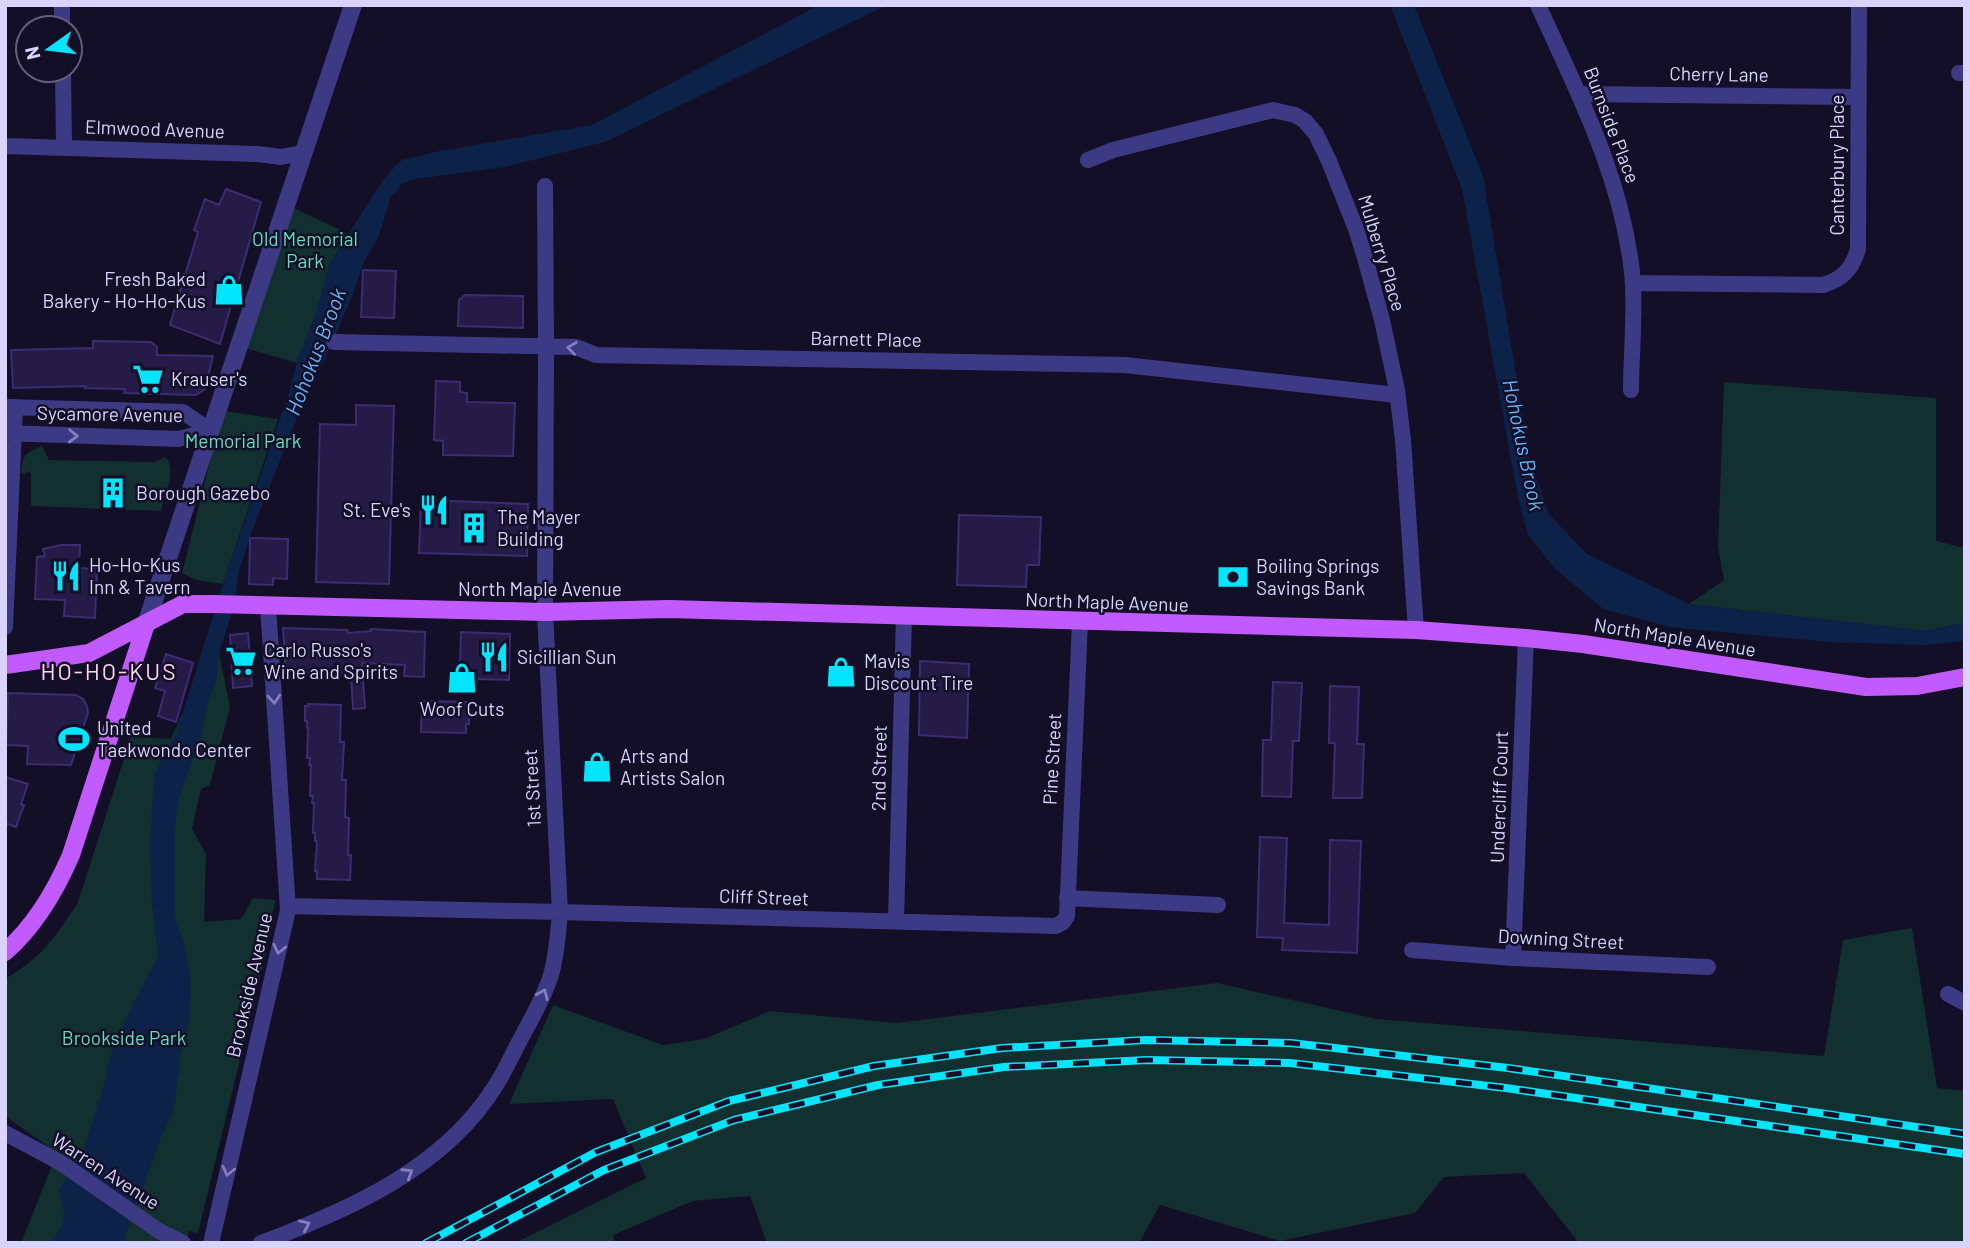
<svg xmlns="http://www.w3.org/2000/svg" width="1970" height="1248" viewBox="0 0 1970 1248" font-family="Barlow,sans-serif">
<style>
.green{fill:#12302f}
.water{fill:#0c2248}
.building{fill:#241b47;stroke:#3b2d73;stroke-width:2}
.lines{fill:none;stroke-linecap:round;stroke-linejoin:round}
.minor{stroke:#3d3a85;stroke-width:16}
.tertiary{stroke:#3d3a85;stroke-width:18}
.primary{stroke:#c25bff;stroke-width:18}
.rail-casing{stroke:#00e5ff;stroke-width:8}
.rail{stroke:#130f26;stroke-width:5;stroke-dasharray:16;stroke-linecap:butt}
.oneway{stroke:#837fbc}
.labels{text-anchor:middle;stroke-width:5;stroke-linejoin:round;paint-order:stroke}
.street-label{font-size:19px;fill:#d9d4ff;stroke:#130f26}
.park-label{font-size:19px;fill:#5fe0c0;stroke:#130f26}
.poi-label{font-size:19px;fill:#d9d4ff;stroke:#130f26;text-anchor:start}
.water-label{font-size:21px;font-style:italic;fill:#62b6ff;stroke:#130f26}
.quarter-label{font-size:23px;letter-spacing:2px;fill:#ffd6f0;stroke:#130f26}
</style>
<rect width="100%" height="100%" fill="#130f26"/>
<path class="green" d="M 285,204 L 349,234 L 343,243 L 297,363 L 239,346 Z
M 1724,382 L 1936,398 L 1936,541 L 1965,548 L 1965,623 L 1925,631 L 1689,604 L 1724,580 L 1718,547 Z
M 218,410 L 278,419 L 223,584 L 196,580 L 182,573 L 217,433 Z
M 42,446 L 49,460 L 154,462 L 166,457 C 177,472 165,494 161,511 L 31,506 L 31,473 L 29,471 L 24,474 L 21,472 C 22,455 27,452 42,446 Z
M 220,647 L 219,653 L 230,707 L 210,785 L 201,789 L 192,829 L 206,854 L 204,922 L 241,919 L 253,898 L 276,900 L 268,929 L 271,930 L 266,952 L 198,1233 L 189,1231 L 186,1243 L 21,1243 L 57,1153 L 5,1116 L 5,979 C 41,958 56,937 78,902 L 131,737 L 171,739 L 182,714 L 196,696 Z
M 1912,928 L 1937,1088 L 1965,1091 L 1965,1243 L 1579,1243 L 1524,1173 L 1444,1177 L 1415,1213 L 1280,1241 L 1160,1205 L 1139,1243 L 767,1243 L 750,1196 L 693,1201 L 613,1235 L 614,1243 L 515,1243 L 646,1178 L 613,1099 L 509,1104 L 553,1005 L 663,1045 L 704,1039 L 770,1011 L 896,1023 L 1217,983 L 1377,1019 L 1824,1056 L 1843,940 Z"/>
<path class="water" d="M 819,5 L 887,5 L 605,142 L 505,167 L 415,179 L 401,184 L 397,192 L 391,196 L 379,236 L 363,264 L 352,297 L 324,361 L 304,400 L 252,531 L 239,571 L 234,606 L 219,653 L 216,681 L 207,707 L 199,743 L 179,797 L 175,827 L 175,918 L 184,944 L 191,980 L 190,1016 L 181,1052 L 174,1109 L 160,1140 L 123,1243 L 52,1243 C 66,1219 66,1217 59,1190 L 84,1148 L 102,1092 L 113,1045 L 158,956 L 152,903 L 150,845 L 154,774 L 176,735 L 223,584 L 289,392 L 297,363 L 316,314 L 329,264 L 381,183 L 392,169 L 402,160 L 440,151 L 592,125 Z
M 1390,5 L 1414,5 L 1483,176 L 1530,459 L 1549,514 L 1587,554 L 1689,604 L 1925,631 L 1965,623 L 1965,641 L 1926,645 L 1829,642 L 1669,627 L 1603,609 L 1555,569 L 1528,535 L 1518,498 L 1462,189 Z"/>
<path class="building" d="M 226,189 L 261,202 L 220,344 L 170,325 L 198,232 L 194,230 L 205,199 L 219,205 Z
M 363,270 L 396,271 L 394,318 L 361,317 Z
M 465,295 L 523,296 L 523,328 L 458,326 L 459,300 Z
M 93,341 L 151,342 L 157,347 L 157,355 L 213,356 L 205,389 L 196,395 L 124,393 L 125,389 L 85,388 L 86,386 L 13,388 L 11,350 L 93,348 Z
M 436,381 L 460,382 L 460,392 L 467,393 L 467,402 L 515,403 L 513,456 L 443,455 L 443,441 L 434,440 Z
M 356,405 L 394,406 L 389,584 L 316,582 L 320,424 L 356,425 Z
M 421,500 L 528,504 L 527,556 L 419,553 Z
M 959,515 L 1041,517 L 1039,565 L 1027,565 L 1026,587 L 957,585 Z
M 250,538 L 288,539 L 287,579 L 273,578 L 273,585 L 249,584 Z
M 61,545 L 80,545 L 79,568 L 97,569 L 95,618 L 64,616 L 65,600 L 35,599 L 37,557 L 45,556 L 43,549 Z
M 283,628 L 347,630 L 348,633 L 371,631 L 371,629 L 425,632 L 424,677 L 404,676 L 405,665 L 362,663 L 365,708 L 353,709 L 351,674 L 286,672 Z
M 461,632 L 510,634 L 509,680 L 477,679 L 477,690 L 459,689 Z
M 248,633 L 252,686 L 233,688 L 230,635 Z
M 166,654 L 193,663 L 176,722 L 158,716 L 165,691 L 155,688 Z
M 920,661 L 969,664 L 967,738 L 919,735 Z
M 1273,682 L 1302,683 L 1299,741 L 1293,741 L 1291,797 L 1262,796 L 1263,740 L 1271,740 Z
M 1330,686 L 1359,687 L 1357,744 L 1364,744 L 1362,798 L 1333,798 L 1335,743 L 1329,743 Z
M 8,693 L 76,695 L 83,699 L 87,706 L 88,713 L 71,765 L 27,764 L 28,746 L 6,745 Z
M 422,701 L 470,702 L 469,724 L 466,724 L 466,733 L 421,732 Z
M 308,704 L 341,705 L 340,742 L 344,742 L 342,780 L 346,780 L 345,817 L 349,818 L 348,855 L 351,855 L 350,880 L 317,879 L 317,871 L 315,871 L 317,841 L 315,841 L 315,833 L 313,833 L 314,803 L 312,803 L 313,796 L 310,796 L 311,765 L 309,765 L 310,758 L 307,758 L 308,728 L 307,728 L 307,721 L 305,721 L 305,706 L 308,706 Z
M 5,777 L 28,784 L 21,804 L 24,805 L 16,827 L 5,823 Z
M 1260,837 L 1287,838 L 1284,923 L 1329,925 L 1330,840 L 1361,841 L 1357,953 L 1282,950 L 1283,938 L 1257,937 Z"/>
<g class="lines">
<path class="minor" d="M 62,5 L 62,28
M 1538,5 C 1578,93 1621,175 1632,272 C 1636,308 1631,353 1631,390
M 63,70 L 64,148
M 1959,73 L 1965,73
M 1579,94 L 1858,97
M 5,146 L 258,154 L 281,157 L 302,153
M 1088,160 L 1113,150 L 1273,110 L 1295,115 L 1305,121 L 1316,134 L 1329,161 L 1356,229 L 1365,258 L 1382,320 L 1397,390 L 1403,440 L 1416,630
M 1633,283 L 1823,285 C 1843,279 1852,269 1858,249 L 1859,5
M 334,342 L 576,347 L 596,355 L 1125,365 L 1397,395
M 6,407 L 183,412 L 211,431
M 5,433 L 178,439 L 211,431
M 5,627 L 15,407
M 1067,898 L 1218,905
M 288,906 L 560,912 L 1056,926 L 1063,922 L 1067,916 L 1080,622
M 896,921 L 904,616
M 1412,950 L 1513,958 L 1708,967
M 1513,958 L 1526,638
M 1948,994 L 1965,1003
M 5,1133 L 61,1163 L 159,1231 L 183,1243
M 211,1243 L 288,910 L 268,606
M 261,1243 C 349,1210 445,1168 496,1085 C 505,1071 511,1057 519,1042 C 530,1021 544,998 551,975 C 557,954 558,933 560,912 L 545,612 L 546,346 L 545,186"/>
<path class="tertiary" d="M 146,624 L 353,5"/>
<path class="primary" d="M 5,665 L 89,653 L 183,604 L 211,604 L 545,612 L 669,609 L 1416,630 L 1526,638 L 1583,644 L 1866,687 L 1917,686 L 1965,677
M 5,952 C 35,926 55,892 71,855 L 146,624"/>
<g class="rail-casing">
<path id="rail" d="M 426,1243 L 596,1152 L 729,1101 L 874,1066 L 1002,1048 L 1146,1040 L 1291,1043 L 1508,1068 L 1965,1134
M 466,1243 L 604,1170 L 734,1120 L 878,1085 L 1004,1067 L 1147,1060 L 1290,1063 L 1506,1088 L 1965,1154"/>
</g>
<use href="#rail" class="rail"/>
</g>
<defs><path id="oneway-chevron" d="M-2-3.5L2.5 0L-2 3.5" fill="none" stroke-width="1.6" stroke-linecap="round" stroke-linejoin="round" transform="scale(1.75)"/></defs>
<g class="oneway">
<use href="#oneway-chevron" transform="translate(572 348) rotate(-172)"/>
<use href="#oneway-chevron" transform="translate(73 436) rotate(2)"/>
<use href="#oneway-chevron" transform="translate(274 699) rotate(86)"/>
<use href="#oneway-chevron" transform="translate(279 949) rotate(103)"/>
<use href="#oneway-chevron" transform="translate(543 994) rotate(-66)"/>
<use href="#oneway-chevron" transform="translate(228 1171) rotate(103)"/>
<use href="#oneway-chevron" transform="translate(408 1173) rotate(-33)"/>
<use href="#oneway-chevron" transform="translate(305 1225) rotate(-24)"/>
</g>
<defs>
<g id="shop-bare" transform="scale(2.415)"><path d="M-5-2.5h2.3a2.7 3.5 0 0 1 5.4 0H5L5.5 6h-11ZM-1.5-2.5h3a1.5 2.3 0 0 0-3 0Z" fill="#00e5ff" stroke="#130f26" stroke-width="2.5" paint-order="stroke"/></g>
<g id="supermarket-bare" transform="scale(2.415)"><path d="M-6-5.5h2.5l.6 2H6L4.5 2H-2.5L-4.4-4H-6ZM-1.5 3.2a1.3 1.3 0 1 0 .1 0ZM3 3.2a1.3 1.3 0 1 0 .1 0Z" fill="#00e5ff" stroke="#130f26" stroke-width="2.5" paint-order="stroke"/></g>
<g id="building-bare" transform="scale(2.415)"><path d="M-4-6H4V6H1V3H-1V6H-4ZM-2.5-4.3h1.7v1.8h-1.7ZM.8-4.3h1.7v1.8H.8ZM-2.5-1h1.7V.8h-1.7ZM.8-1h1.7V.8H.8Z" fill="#00e5ff" stroke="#130f26" stroke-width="2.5" paint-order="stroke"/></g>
<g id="restaurant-bare" transform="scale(2.415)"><path d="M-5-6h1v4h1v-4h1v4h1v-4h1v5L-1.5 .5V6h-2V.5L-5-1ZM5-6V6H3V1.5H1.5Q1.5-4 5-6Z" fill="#00e5ff" stroke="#130f26" stroke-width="2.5" paint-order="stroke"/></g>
<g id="bank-bare" transform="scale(2.415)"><path d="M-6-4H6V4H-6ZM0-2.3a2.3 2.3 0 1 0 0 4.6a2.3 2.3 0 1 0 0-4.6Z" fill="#00e5ff" stroke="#130f26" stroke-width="2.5" paint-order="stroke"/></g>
<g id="stadium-bare" transform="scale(2.415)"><path d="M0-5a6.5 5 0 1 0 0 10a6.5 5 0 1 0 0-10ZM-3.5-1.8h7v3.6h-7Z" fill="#00e5ff" stroke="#130f26" stroke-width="2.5" paint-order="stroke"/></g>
</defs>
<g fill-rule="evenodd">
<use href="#shop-bare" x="229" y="290"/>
<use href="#supermarket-bare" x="148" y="379"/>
<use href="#building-bare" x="113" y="493"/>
<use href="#restaurant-bare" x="434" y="510"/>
<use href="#building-bare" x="474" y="528"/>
<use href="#restaurant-bare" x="66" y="576"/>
<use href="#bank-bare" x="1233" y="577"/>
<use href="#restaurant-bare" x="494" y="657"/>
<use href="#supermarket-bare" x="241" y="661"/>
<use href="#shop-bare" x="841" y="672"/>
<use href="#shop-bare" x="462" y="678"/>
<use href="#stadium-bare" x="74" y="739"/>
<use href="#shop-bare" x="597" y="767"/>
</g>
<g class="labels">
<g class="street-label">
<text transform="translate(1719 74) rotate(1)" y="7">Cherry Lane</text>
<text transform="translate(1612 125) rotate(69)" y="7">Burnside Place</text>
<text transform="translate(155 129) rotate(2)" y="7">Elmwood Avenue</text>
<text transform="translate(1837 165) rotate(-90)" y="7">Canterbury Place</text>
<text transform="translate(1382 253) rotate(73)" y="7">Mulberry Place</text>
<text transform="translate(866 339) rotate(1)" y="7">Barnett Place</text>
<text transform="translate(110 414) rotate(1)" y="7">Sycamore Avenue</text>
<text x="540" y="596">North Maple Avenue</text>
<text transform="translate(1107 602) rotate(2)" y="7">North Maple Avenue</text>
<text transform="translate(1675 637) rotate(9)" y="7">North Maple Avenue</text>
<text transform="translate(1052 759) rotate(-87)" y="7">Pine Street</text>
<text transform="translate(879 768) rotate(-89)" y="7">2nd Street</text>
<text transform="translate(532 788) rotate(-93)" y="7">1st Street</text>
<text transform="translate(1499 797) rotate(-88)" y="7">Undercliff Court</text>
<text transform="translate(764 897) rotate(2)" y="7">Cliff Street</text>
<text transform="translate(1561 939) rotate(3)" y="7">Downing Street</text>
<text transform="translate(249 985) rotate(-77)" y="7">Brookside Avenue</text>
<text transform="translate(106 1171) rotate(33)" y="7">Warren Avenue</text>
</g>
<g class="park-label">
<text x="305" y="246">Old Memorial<tspan x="305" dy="22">Park</tspan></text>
<text x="243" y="448">Memorial Park</text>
<text x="124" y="1045">Brookside Park</text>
</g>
<g class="poi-label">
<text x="206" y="286" text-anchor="end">Fresh Baked<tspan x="206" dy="22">Bakery - Ho-Ho-Kus</tspan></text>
<text x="171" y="386">Krauser's</text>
<text x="136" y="500">Borough Gazebo</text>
<text x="411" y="517" text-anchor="end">St. Eve's</text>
<text x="497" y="524">The Mayer<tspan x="497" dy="22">Building</tspan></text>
<text x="89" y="572">Ho-Ho-Kus<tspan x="89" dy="22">Inn &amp; Tavern</tspan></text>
<text x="1256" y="573">Boiling Springs<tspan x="1256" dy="22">Savings Bank</tspan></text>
<text x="264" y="657">Carlo Russo's<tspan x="264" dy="22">Wine and Spirits</tspan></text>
<text x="517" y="664">Sicillian Sun</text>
<text x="864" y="668">Mavis<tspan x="864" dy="22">Discount Tire</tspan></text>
<text x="462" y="716" text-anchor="middle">Woof Cuts</text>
<text x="97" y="735">United<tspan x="97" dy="22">Taekwondo Center</tspan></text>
<text x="620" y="763">Arts and<tspan x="620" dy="22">Artists Salon</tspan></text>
</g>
<g class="water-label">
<text transform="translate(316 352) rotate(-69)" y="7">Hohokus Brook</text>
<text transform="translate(1523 445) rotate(78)" y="7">Hohokus Brook</text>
</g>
<g class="quarter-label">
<text x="109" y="680">HO-HO-KUS</text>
</g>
</g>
<rect width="1970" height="1248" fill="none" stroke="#d9d4ff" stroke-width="14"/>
<g transform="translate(49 49) rotate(256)"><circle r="33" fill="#130f26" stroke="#625e7d" stroke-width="2"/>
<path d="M0-5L12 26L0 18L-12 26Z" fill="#00e5ff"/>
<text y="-10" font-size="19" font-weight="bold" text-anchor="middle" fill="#d9d4ff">N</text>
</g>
</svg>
